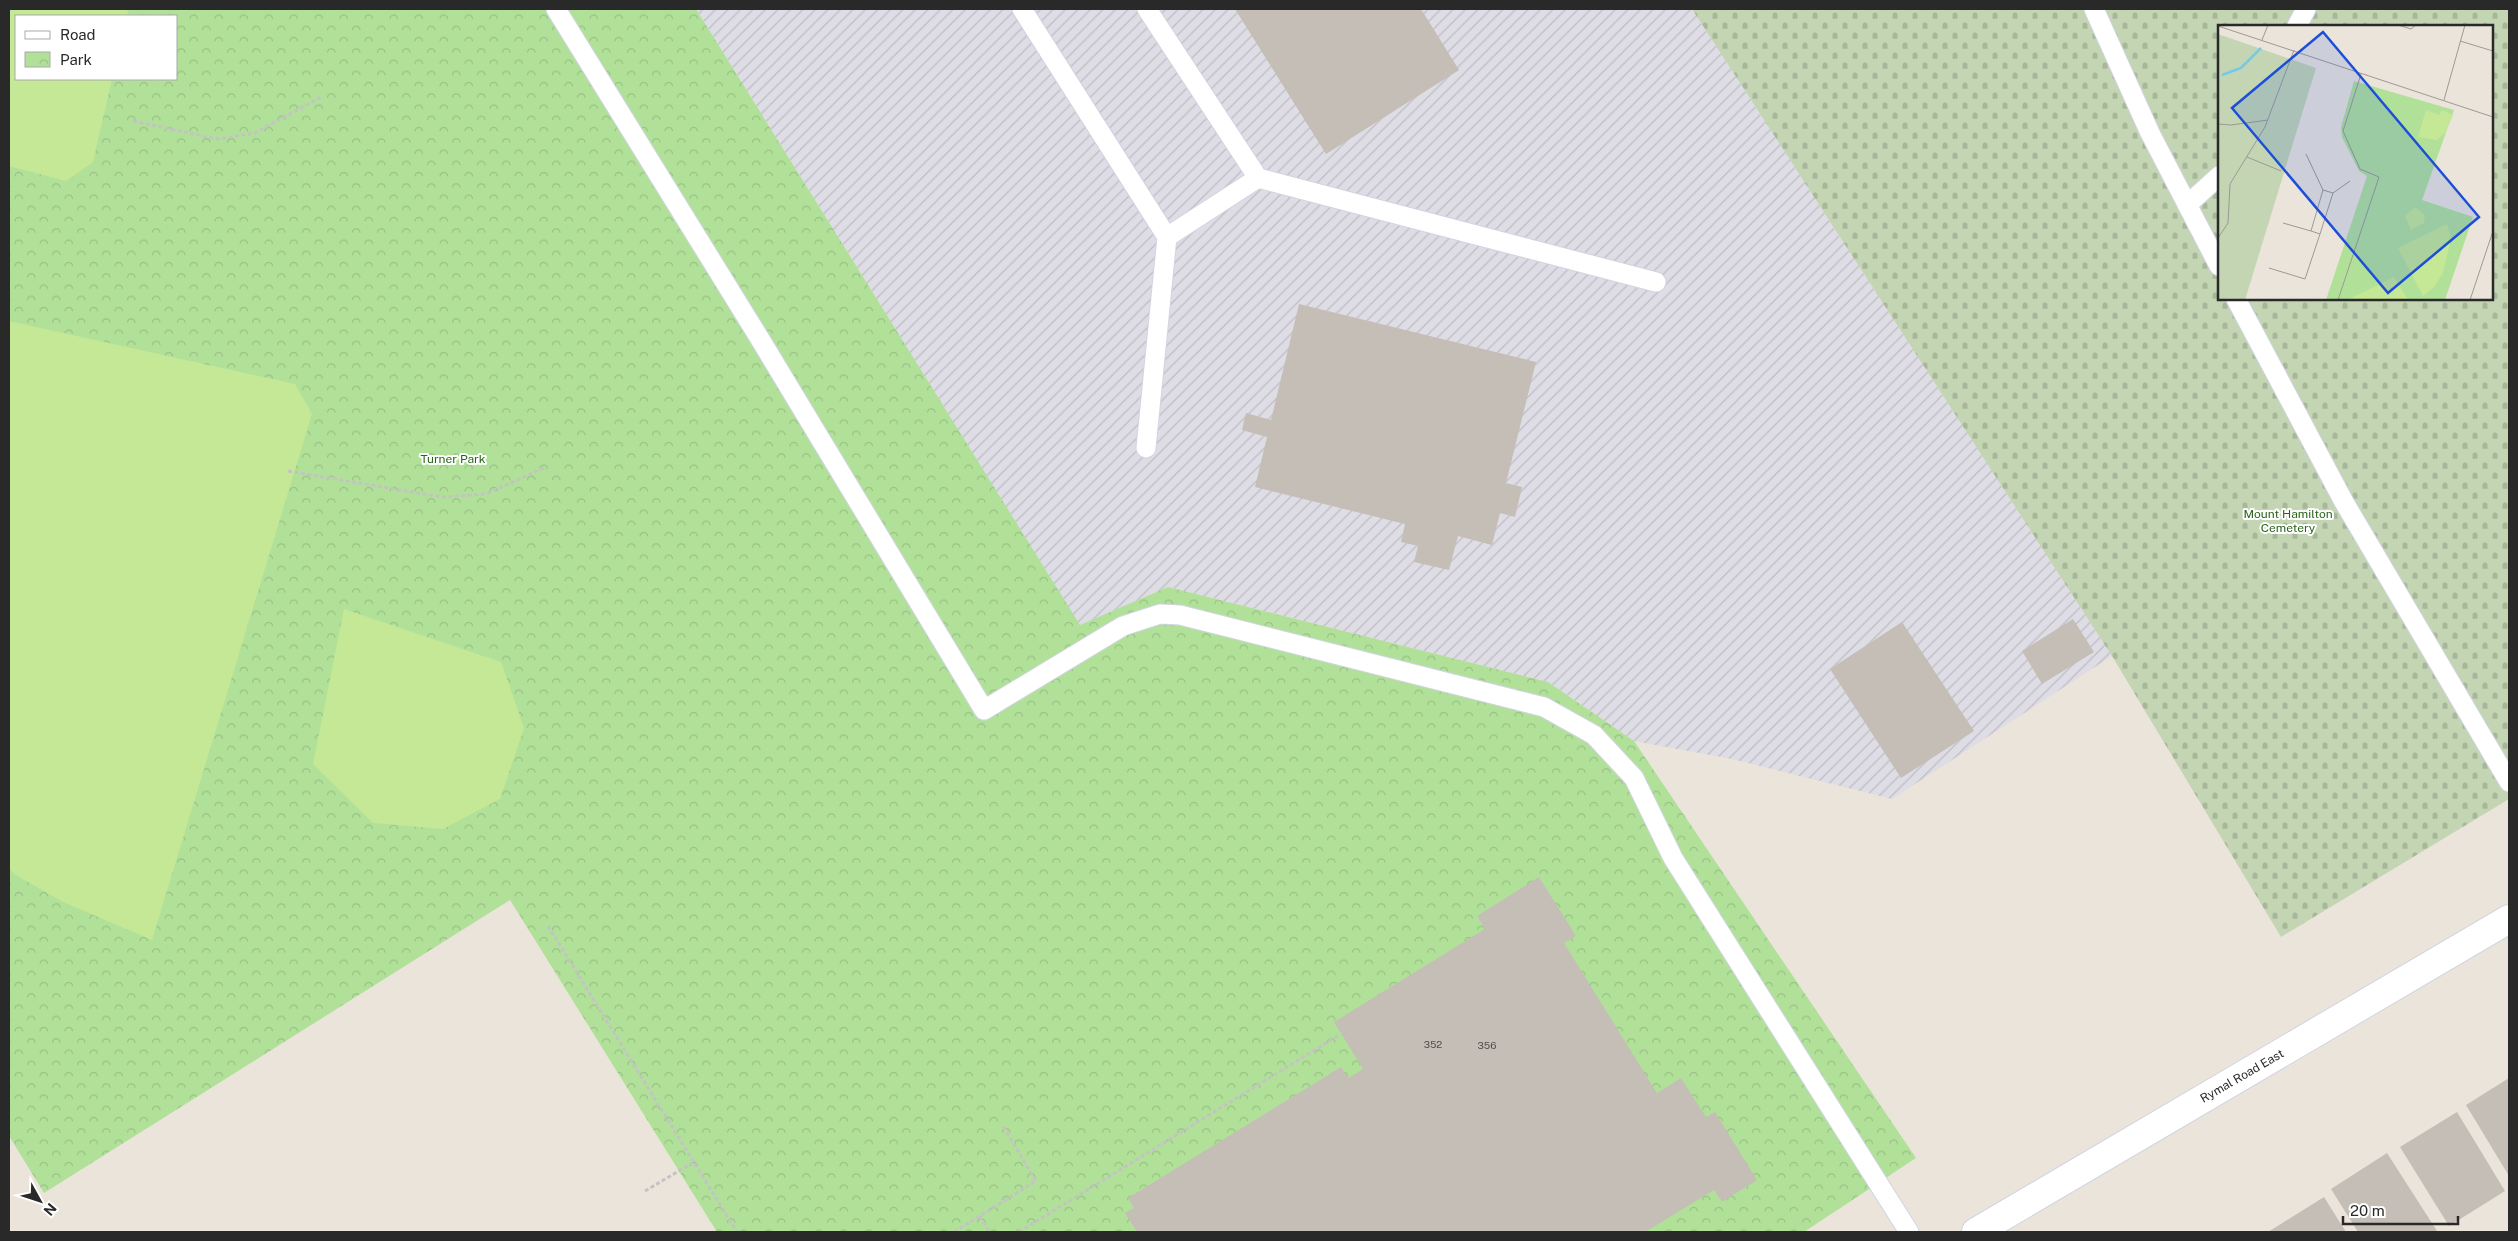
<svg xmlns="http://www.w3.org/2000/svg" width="2518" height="1241" viewBox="0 0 2518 1241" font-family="'Public Sans',sans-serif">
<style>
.industrial{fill:url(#industrial-furrows)}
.cemetery{fill:url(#cemetery-stones);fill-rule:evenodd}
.park{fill:url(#park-crowns);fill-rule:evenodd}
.pitch{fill:#c4e895}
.building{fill:#c4beb7}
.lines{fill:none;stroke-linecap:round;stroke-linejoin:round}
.service-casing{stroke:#d1d4e2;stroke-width:21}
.secondary-casing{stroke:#d1d4e2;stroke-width:30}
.path{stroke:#c3c3c3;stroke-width:3;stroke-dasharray:4 2.5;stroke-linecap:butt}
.service{stroke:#fff;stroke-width:19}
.secondary{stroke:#fff;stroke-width:28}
.labels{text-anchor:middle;stroke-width:4;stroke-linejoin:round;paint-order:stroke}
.number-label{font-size:10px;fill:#504e4c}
.park-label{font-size:12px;fill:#2a641b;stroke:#fff}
.street-label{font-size:12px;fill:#292929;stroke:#fff}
.inset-river{fill:none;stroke:#70caeb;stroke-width:2.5}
.inset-road{fill:none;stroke:#9d9994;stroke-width:1}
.view{fill:#1d4ed8;fill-opacity:0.15;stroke:#1d4ed8;stroke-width:2.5}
.inset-edge{fill:none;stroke:#292929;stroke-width:2.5}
</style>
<defs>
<pattern id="industrial-furrows" width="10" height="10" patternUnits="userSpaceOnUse" patternTransform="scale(1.25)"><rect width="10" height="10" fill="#dedce4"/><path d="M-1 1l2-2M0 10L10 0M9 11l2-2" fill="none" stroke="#bebdc4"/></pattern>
<pattern id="cemetery-stones" width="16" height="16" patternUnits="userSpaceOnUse" patternTransform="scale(1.25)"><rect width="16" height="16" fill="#c3d5b3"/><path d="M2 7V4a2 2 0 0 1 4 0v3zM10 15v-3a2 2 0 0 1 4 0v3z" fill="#a8b79a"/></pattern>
<pattern id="park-crowns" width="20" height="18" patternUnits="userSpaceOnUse" patternTransform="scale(1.25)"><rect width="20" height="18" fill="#b1e199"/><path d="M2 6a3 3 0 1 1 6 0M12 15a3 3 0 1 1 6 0" fill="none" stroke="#98c184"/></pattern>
</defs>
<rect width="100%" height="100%" fill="#ebe4db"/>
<path class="industrial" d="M 696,9 L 1692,9 L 2112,656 L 1892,799 L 1732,759 L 1634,741 L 1548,682 L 1168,587 L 1080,626 Z"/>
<path class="cemetery" d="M 1692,9 L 2509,9 L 2509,799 L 2281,937 L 2112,656 ZM 2219,26 L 2492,26 L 2492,299 L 2219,299 Z"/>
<path class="park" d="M 9,9 L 696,9 L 1080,625 L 1168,587 L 1548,682 L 1634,741 L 1916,1158 L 1804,1232 L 717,1232 L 510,900 L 44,1193 L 9,1136 ZM 16,16 L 176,16 L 176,79 L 16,79 Z"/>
<path class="pitch" d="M 9,9 L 128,9 L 127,16 L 16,16 L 16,79 L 112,79 L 93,162 L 66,181 L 9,166 Z
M 9,321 L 295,384 L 312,414 L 152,940 L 63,902 L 14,874 L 9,868 Z
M 344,609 L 501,662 L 524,728 L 500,799 L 443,829 L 373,823 L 313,764 Z"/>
<path class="building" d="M 1235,9 L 1421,9 L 1459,70 L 1326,154 Z
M 1299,304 L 1536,362 L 1506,483 L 1522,487 L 1515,517 L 1500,513 L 1492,545 L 1458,536 L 1449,570 L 1414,562 L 1418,546 L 1401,542 L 1405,524 L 1255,487 L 1267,437 L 1242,430 L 1246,413 L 1271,420 Z
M 2073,619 L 2094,652 L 2042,684 L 2022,651 Z
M 1902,622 L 1974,731 L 1901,778 L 1830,669 Z
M 1539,877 L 1576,936 L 1564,943 L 1657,1093 L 1681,1078 L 1706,1117 L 1715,1112 L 1757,1180 L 1722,1202 L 1714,1190 L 1645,1232 L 1137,1232 L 1125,1213 L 1134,1208 L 1128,1198 L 1341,1067 L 1348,1078 L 1363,1069 L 1334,1022 L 1485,929 L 1477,916 Z
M 2509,1078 L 2509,1176 L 2466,1105 Z
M 2457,1112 L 2505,1191 L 2449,1226 L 2400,1147 Z
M 2387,1153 L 2437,1231 L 2435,1232 L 2358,1232 L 2331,1189 Z
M 2324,1197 L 2346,1232 L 2268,1232 Z"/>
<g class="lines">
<g class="service-casing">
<path id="service" d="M 556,9 L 760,339 L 984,710 L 1123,626 L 1160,614 L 1180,615 L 1544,707 L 1594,735 L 1634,778 L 1673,858 L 1909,1232
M 1022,9 L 1167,237 L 1258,178
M 1147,9 L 1258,178 L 1656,282
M 2094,9 L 2150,133 L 2219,266
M 2297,26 L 2306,9
M 2187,205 L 2219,176
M 2236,299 L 2344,502 L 2509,782
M 1146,448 L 1167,237"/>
</g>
<g class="secondary-casing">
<path id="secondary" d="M 1976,1232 L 2509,919"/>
</g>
<path class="path" d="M 133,121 L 218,139 L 255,133 L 321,97
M 288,471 L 442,497 L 486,494 L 546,467
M 548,926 L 737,1232
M 645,1191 L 694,1162
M 980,1216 L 989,1232
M 954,1232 L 1036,1181 L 1003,1126
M 1019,1232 L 1339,1035"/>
<use href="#service" class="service"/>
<use href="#secondary" class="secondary"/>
</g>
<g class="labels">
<g class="number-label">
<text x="1433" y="1048">352</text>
<text x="1487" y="1049">356</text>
</g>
<g class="park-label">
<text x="453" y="463">Turner Park</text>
<text x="2288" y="518">Mount Hamilton<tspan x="2288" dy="14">Cemetery</tspan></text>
</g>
<g class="street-label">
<text transform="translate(2242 1076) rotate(-30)" y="4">Rymal Road East</text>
</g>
</g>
<g transform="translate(2218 25)">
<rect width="275" height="275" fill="#ebe4db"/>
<path d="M 0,9 L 98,43 L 27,275 L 0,275 Z" fill="#c3d5b3"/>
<path d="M 136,56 L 236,85 L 204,175 L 255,192 L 227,275 L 108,275 L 149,151 L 141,146 L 124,112 L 123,102 Z" fill="#b1e199"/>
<path d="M 208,85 L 221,90 L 224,85 L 235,90 L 227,108 L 219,115 L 200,112 ZM 197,182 L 207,190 L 206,198 L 193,205 L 187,191 ZM 229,199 L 233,213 L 225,248 L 216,262 L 205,271 L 180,223 ZM 176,252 L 190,275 L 131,274 Z" fill="#c4e895"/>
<path class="inset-river" d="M 4,50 L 23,43 L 43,23"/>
<path class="inset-road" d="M 180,0 L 193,4 L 198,0M 0,1 L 275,92M 44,15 L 50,0M 242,16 L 275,26M 226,75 L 247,0M 0,99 L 13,100 L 50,95M 29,132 L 63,146M 115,168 L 132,156M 65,198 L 93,206 L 105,165 L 88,129M 93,206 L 102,209 L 115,168 L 105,165M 0,213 L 10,198 L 12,159 L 47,102 L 76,25M 51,243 L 87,254 L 102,209M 120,275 L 161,152 L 142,144 L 125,106 L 143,49M 252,275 L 275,206"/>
<path class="view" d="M 105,7 L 261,192 L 170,268 L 14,83 Z"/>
<rect width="275" height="275" class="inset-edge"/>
</g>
<rect width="2518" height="1241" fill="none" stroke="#292929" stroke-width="20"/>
<rect x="15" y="15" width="162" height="65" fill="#ffffff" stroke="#a9a9a9"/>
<rect x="25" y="31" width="25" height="8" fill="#ffffff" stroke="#a9a9a9"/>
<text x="60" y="40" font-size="15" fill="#292929">Road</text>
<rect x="25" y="52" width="25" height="15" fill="url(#park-crowns)" stroke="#a9a9a9"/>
<text x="60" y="65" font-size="15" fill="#292929">Park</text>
<g transform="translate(40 1201) rotate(130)" stroke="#ffffff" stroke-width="4" paint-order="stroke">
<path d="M0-4L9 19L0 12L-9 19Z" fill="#292929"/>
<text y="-8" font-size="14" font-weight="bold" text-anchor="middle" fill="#292929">N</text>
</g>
<path d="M2343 1216v8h115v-8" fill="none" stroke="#292929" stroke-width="2.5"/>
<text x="2350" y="1216" font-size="15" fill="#292929" stroke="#ffffff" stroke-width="4" paint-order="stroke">20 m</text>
</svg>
